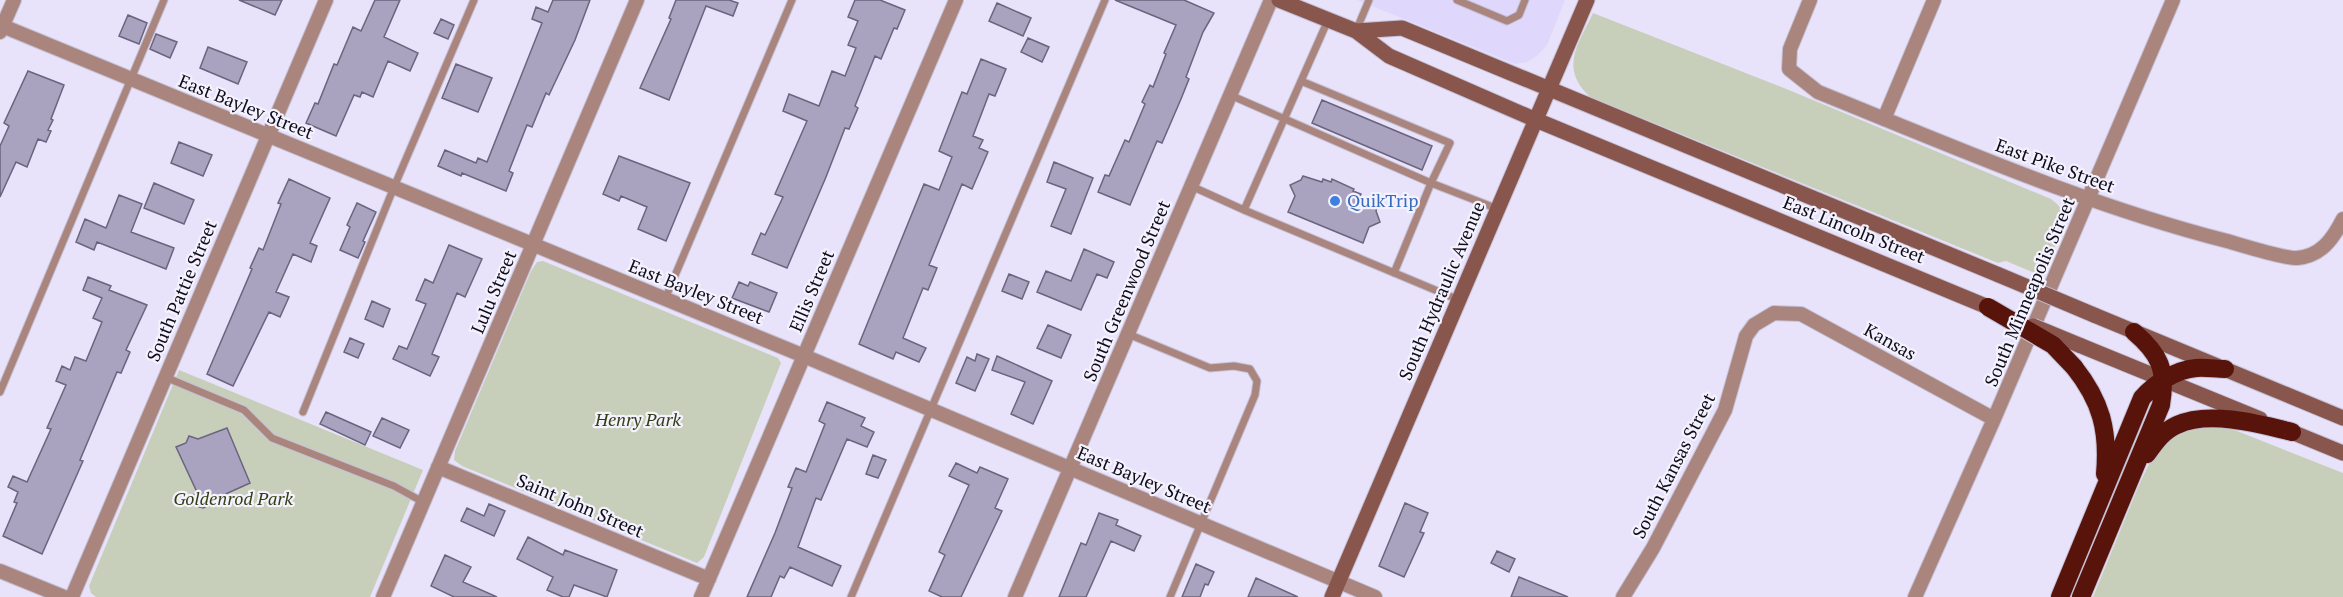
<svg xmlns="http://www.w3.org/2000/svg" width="2343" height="597" viewBox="0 0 2343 597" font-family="'PT Serif',serif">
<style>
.built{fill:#e0d7fd}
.green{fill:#c7cfba}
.building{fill:#a9a3c0;stroke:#6a647e;stroke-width:1.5}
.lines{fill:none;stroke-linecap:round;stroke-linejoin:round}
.lane-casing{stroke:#c5c1d6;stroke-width:9}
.street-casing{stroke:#c5c1d6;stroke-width:16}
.secondary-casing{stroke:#c5c1d6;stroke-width:17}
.highway-casing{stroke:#c5c1d6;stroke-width:20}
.lane{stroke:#a9857e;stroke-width:7}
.street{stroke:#a9857e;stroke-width:14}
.secondary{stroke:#88564d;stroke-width:15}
.highway{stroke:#58130b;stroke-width:18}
.secondary-bridge-casing{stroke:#c5c1d6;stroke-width:17;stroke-linecap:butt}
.highway-bridge-casing{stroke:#c5c1d6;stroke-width:20;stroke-linecap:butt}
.secondary-bridge{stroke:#88564d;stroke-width:15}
.highway-bridge{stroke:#58130b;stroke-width:18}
.shop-dot{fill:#3f7fe0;stroke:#f5f2ff;stroke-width:2}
.labels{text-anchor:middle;stroke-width:4.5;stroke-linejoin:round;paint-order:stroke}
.street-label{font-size:18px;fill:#0e0c16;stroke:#f5f2ff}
.shop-label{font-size:18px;fill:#366cbe;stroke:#f5f2ff;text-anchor:start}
.park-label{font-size:18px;font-style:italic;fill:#323f0f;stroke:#f5f2ff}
</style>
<rect width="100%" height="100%" fill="#e8e3fb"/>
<path class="built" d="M 1357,0 L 1565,0 L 1547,45 L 1537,56 L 1527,62 L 1515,64 Z"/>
<path class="green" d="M 1593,13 L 1784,88 L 2051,199 C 2056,203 2061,207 2063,213 C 2067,227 2047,262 2042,276 L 2006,261 L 1998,263 L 1590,97 C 1559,68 1578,45 1593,13 Z
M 543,261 L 778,358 L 781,363 L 704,557 L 697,563 L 462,466 L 454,460 L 455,451 L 531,271 L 537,262 Z
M 179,370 L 423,470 L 370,597 L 96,597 L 91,593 L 89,586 Z
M 2212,425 L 2232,429 L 2343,473 L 2343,597 L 2093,597 L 2139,485 L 2155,451 L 2170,438 L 2191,427 Z"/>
<path class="building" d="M 239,0 L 282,0 L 275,15 Z
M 375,0 L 400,0 L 384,37 L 418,53 L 410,71 L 388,61 L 373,97 L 362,92 L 360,97 L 354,95 L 336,136 L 306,123 L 315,103 L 318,104 L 334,64 L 337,65 L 353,27 L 361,31 Z
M 553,0 L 590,0 L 575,40 L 549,95 L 546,93 L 532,127 L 527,125 L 509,171 L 513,173 L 506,191 L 462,173 L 461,176 L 438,166 L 445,150 L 476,163 L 478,158 L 487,162 L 542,23 L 532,19 L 536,7 L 548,12 Z
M 676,0 L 729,0 L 738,3 L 733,16 L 706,6 L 669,100 L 640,88 L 671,19 L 669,18 Z
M 855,0 L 880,0 L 905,10 L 897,29 L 894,28 L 881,59 L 875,56 L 855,106 L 858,108 L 849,129 L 845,128 L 826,177 L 787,268 L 752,254 L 761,233 L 765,235 L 783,197 L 775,194 L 807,121 L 783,111 L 789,94 L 819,106 L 832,71 L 845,76 L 856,48 L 848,45 L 858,21 L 848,17 Z
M 1115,0 L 1184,0 L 1214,13 L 1203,32 L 1186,77 L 1189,79 L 1181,99 L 1162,143 L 1157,141 L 1130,205 L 1098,192 L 1105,175 L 1109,176 L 1125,140 L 1129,142 L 1145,104 L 1142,102 L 1150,85 L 1153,87 L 1166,54 L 1164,53 L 1176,25 Z
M 997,3 L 1031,18 L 1023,36 L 989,21 Z
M 128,15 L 147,23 L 139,44 L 119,36 Z
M 441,19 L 454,25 L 448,39 L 434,33 Z
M 156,34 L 177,42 L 170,58 L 150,49 Z
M 1028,38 L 1049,47 L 1042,62 L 1021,52 Z
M 208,47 L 247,62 L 238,84 L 200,68 Z
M 981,59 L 1006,69 L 995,96 L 989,94 L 973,136 L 983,140 L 979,148 L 988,152 L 972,189 L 962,184 L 929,265 L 937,268 L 928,290 L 923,288 L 903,338 L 926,348 L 919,362 L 896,352 L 893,359 L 859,344 L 924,184 L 939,190 L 952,157 L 939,151 L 962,92 L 967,94 Z
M 456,64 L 492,78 L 478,112 L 442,98 Z
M 28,71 L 64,85 L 51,119 L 53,120 L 48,130 L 51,131 L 46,142 L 38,139 L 27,167 L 16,162 L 0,197 L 0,146 L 9,126 L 4,123 Z
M 1322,100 L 1432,146 L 1422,170 L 1312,123 Z
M 179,142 L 212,155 L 203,176 L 171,163 Z
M 619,156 L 690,183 L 666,241 L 638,229 L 647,207 L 621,196 L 619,201 L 603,194 Z
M 1054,162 L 1093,178 L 1071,234 L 1051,226 L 1066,189 L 1047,182 Z
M 1303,176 L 1322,182 L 1323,179 L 1331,182 L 1332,179 L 1354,189 L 1353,191 L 1361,194 L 1359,197 L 1377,207 L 1376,211 L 1380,222 L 1369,227 L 1363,243 L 1288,212 L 1295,196 L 1290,185 L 1301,180 Z
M 289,179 L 330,198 L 310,243 L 317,246 L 311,262 L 293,254 L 276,292 L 289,297 L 280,317 L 269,312 L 233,386 L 207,374 L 252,269 L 250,268 L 259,248 L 263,250 L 281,204 L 278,203 Z
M 154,183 L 194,200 L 184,224 L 144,208 Z
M 119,195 L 142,204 L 131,232 L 174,248 L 166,269 L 97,242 L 94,250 L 76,242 L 85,219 L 106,228 Z
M 357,203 L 376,212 L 363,241 L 365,242 L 358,258 L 340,250 L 350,227 L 347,225 Z
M 449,245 L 482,259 L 465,297 L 457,293 L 432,354 L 439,357 L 430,376 L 393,359 L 399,346 L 407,349 L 426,304 L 416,300 L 425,279 L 433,283 Z
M 1084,249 L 1114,262 L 1107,278 L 1097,274 L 1081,310 L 1037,292 L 1046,271 L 1071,281 Z
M 1009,274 L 1029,282 L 1022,299 L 1002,291 Z
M 88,277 L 111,286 L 109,290 L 147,305 L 126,350 L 130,352 L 121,373 L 117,372 L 80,460 L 83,461 L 42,554 L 3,536 L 17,503 L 14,502 L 18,492 L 8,487 L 13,476 L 27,482 L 51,429 L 47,428 L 66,385 L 56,381 L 62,366 L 70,370 L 75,357 L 86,361 L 102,322 L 93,318 L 102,298 L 83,290 Z
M 739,282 L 748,286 L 750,282 L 777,293 L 769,312 L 732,298 Z
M 372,301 L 390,309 L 383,327 L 365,319 Z
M 1048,325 L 1071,335 L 1061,358 L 1037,348 Z
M 350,338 L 364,344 L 358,358 L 344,352 Z
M 977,354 L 989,359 L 975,391 L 956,383 L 967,357 L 975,361 Z
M 997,356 L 1052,381 L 1033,424 L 1011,414 L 1025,382 L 992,370 Z
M 827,402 L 865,418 L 861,426 L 874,432 L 867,447 L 847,439 L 821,500 L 816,498 L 798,547 L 841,566 L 832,586 L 790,567 L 784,578 L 780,576 L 771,597 L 747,597 L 775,533 L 792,488 L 788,487 L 796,468 L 806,472 L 825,424 L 819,421 Z
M 326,412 L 371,432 L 365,445 L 320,424 Z
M 382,418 L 409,430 L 400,448 L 373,436 Z
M 227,428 L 250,483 L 221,496 L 223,500 L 203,508 L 190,504 L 196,490 L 176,447 L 186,443 L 189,436 L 198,439 Z
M 873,455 L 886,460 L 878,478 L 866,474 Z
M 956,463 L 977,473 L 980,467 L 1008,479 L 995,508 L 1002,511 L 961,597 L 942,597 L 929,591 L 945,555 L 939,552 L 969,485 L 949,476 Z
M 1405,503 L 1428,513 L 1420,532 L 1424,533 L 1404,577 L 1379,566 Z
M 489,504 L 505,511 L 494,536 L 461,521 L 467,508 L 484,516 Z
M 1099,513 L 1118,520 L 1116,525 L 1141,536 L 1134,551 L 1111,541 L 1086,597 L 1059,597 L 1081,543 L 1086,545 Z
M 528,537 L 563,555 L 565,550 L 617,570 L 607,597 L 574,585 L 569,597 L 563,597 L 547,590 L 553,577 L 517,559 Z
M 1497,551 L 1515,559 L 1509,572 L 1491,563 Z
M 445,555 L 471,567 L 463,582 L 497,597 L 454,597 L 431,586 Z
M 1196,564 L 1214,572 L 1208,585 L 1205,584 L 1200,597 L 1182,597 Z
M 1519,577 L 1568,597 L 1511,597 Z
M 1256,578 L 1298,597 L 1248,597 Z"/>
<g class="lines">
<g class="lane-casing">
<path id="lane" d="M 1457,0 L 1507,21 L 1519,15 L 1525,0
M 1356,31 L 1369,0
M 1230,95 L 1431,183 L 1450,143 L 1301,81
M 1191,186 L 1244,210 L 1328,20
M 1244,210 L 1459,300
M 1394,273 L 1431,183 L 1498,209
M 665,299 L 792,0
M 1128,334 L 1210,368 L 1234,366 L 1250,369 L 1257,381 L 1255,395 L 1170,597
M 165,377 L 244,410 L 272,438 L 394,486 L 423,502
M 0,392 L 164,0
M 303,412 L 394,187 L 474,0
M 851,597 L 1105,0"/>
</g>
<g class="street-casing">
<path id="street" d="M 1810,0 L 1790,49 L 1789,69 L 1818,92 C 1952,146 2086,205 2227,241 C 2241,245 2286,259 2297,258 C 2321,256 2333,239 2343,219
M 0,25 L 804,356 L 1375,597
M 0,32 L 14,0
M 1884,119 L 1934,0
M 438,467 L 709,579
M 0,571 L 64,597
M 72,597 L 326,0
M 383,597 L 637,0
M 701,597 L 956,0
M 1015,597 L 1271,0
M 1623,597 L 1653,548 L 1725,410 L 1746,336 L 1754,325 L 1774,313 L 1801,314 L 1994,419
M 1915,597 L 1994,419 L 2173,0"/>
</g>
<g class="secondary-casing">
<path id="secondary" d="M 1279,0 L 1356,31 L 1389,56 L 1536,120 L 1988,307
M 1356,31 L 1402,28 L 1999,275
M 2094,315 L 2343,418
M 2079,345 L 2260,419
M 2282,428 L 2343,453
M 1332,597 L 1587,0"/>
</g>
<g class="highway-casing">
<path id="highway" d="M 2074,367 C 2101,401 2109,430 2105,474
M 2147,454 C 2155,443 2163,431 2177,425 C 2209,410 2260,424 2292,432
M 2060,597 L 2142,398 C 2155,383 2176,370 2196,368 C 2205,367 2216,369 2225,369
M 2081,597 L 2161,405 C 2167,370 2160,354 2134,332"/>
</g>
<use href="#lane" class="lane"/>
<use href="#street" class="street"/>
<use href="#secondary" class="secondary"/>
<use href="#highway" class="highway"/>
<g class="secondary-bridge-casing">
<path id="secondary-bridge" d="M 1999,275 L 2094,315
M 2033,326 L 2079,345"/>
</g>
<g class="highway-bridge-casing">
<path id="highway-bridge" d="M 1988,307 L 2053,345 L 2074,367"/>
</g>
<use href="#secondary-bridge" class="secondary-bridge"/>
<use href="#highway-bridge" class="highway-bridge"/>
</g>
<circle class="shop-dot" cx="1335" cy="201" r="6"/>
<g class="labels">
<g class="street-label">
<text transform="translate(246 107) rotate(22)" y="6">East Bayley Street</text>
<text transform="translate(2055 166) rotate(20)" y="6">East Pike Street</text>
<text transform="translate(1854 230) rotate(22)" y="6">East Lincoln Street</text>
<text transform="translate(182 291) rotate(-67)" y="6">South Pattie Street</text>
<text transform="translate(812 291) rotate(-67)" y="6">Ellis Street</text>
<text transform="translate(1127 291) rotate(-67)" y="6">South Greenwood Street</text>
<text transform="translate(1442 291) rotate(-67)" y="6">South Hydraulic Avenue</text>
<text transform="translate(494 292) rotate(-67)" y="6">Lulu Street</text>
<text transform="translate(696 292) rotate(22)" y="6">East Bayley Street</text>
<text transform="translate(2030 292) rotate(-67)" y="6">South Minneapolis Street</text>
<text transform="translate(1890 342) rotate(29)" y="6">Kansas</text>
<text transform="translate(1674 466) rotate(-63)" y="6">South Kansas Street</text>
<text transform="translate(1144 480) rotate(23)" y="6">East Bayley Street</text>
<text transform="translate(580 506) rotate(23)" y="6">Saint John Street</text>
</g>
<g class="shop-label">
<text x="1347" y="207">QuikTrip</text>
</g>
<g class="park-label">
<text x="638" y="426">Henry Park</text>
<text x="233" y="505">Goldenrod Park</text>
</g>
</g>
</svg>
